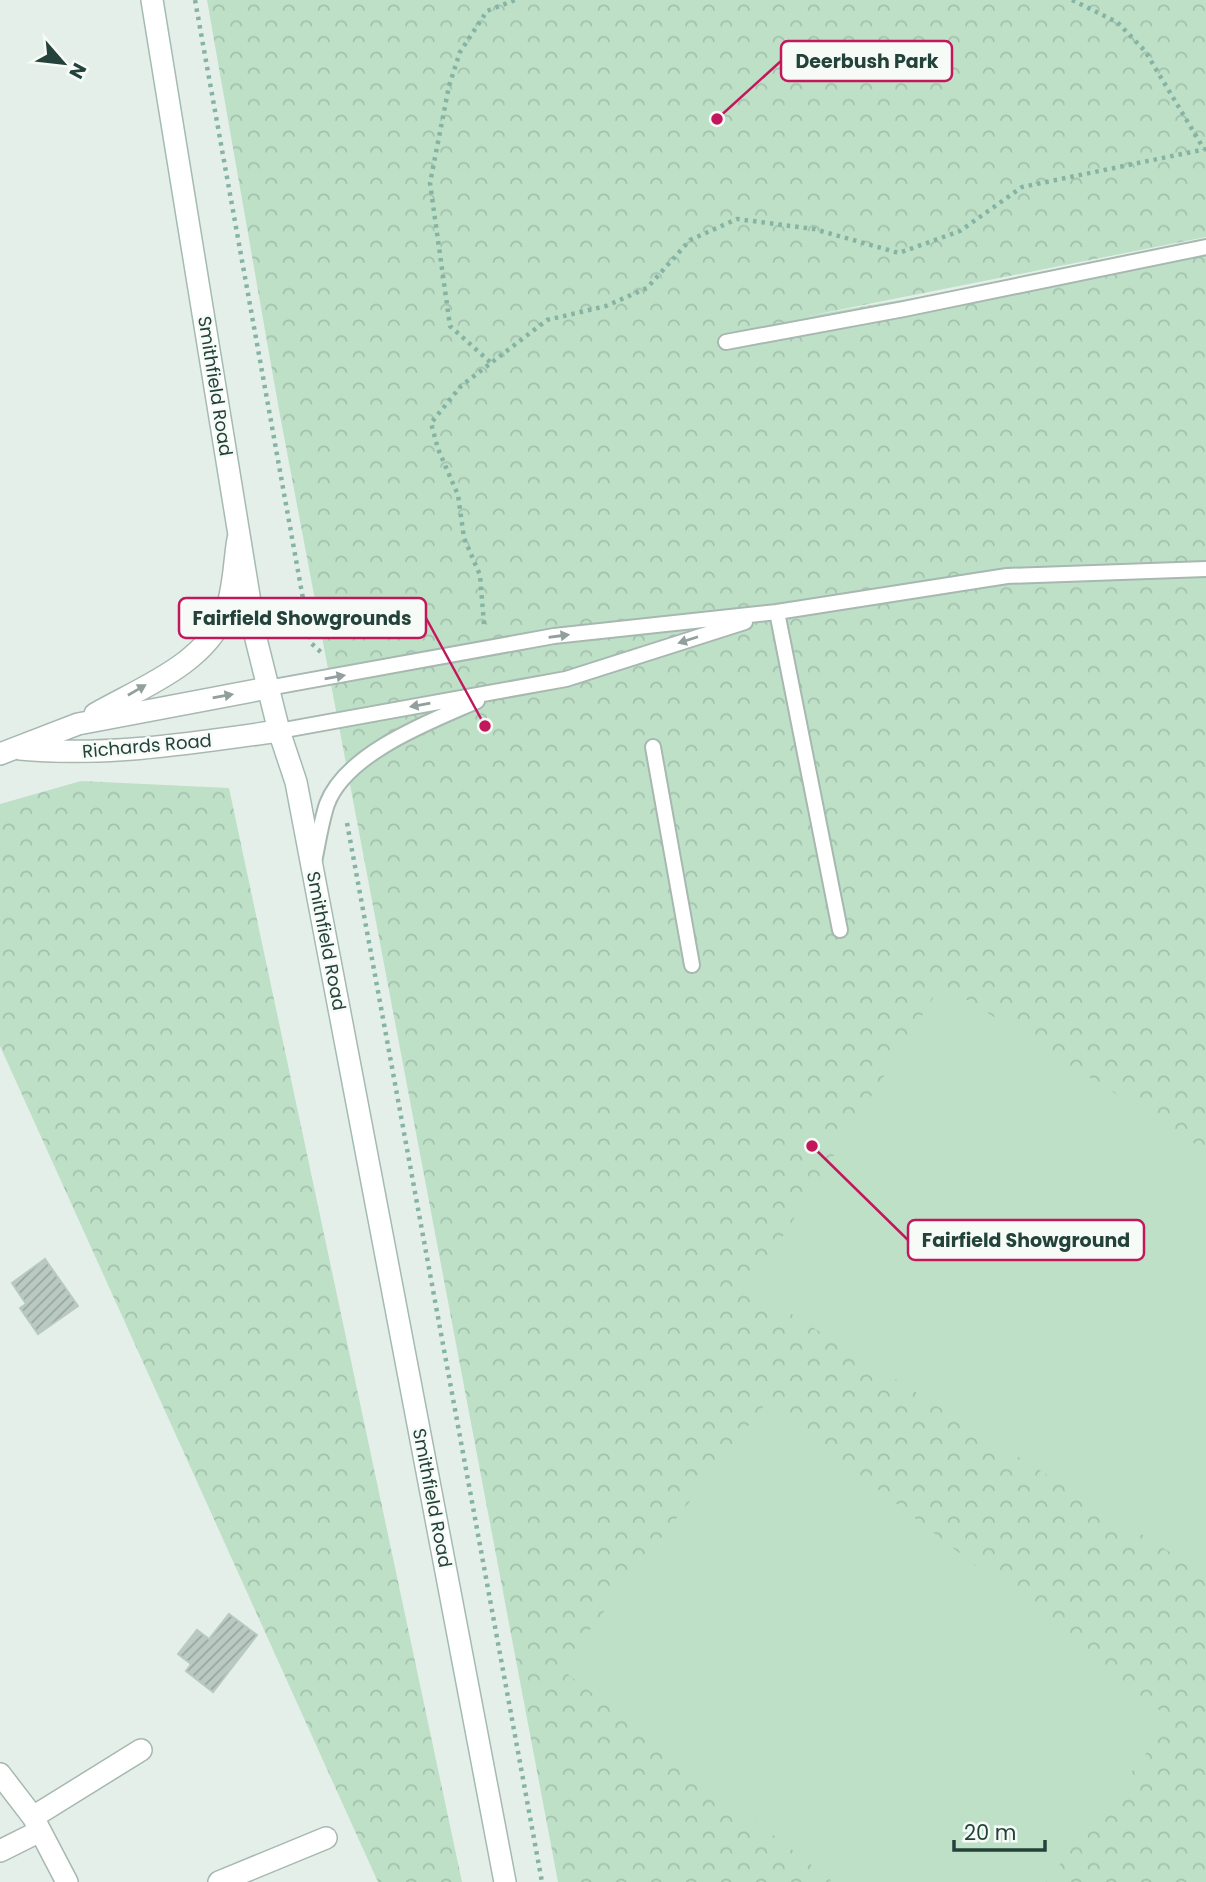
<svg xmlns="http://www.w3.org/2000/svg" width="1206" height="1882" viewBox="0 0 1206 1882" font-family="Poppins,sans-serif">
<style>
.forest{fill:url(#forest-crowns)}
.pitch{fill:#bee0c7}
.building{fill:url(#building-hatch);stroke:#b7c9c1;stroke-width:2}
.lines{fill:none;stroke-linecap:round;stroke-linejoin:round}
.lane-casing{stroke:#a7b8b1;stroke-width:18}
.street-casing{stroke:#a7b8b1;stroke-width:24}
.secondary-casing{stroke:#a3bbb2;stroke-width:24}
.path{stroke:#85b3a4;stroke-width:4.5;stroke-dasharray:3.5 5;stroke-linecap:butt}
.lane{stroke:#fff;stroke-width:14}
.street{stroke:#fff;stroke-width:21}
.secondary{stroke:#fff;stroke-width:21}
.oneway{fill:#91a09c}
.labels{text-anchor:middle;stroke-width:5;stroke-linejoin:round;paint-order:stroke}
.street-label{font-size:18px;fill:#234239;stroke:#f6fbf8}
.leader{fill:none;stroke:#c2185b;stroke-width:2.5}
.callout-dot{fill:#c2185b;stroke:#f6fbf8;stroke-width:2.5}
.callout{fill:#f6fbf8;stroke:#c2185b;stroke-width:2.5}
.callout-label{font-size:19px;text-anchor:middle;font-weight:bold;fill:#234239}
</style>
<defs>
<pattern id="forest-crowns" width="20" height="18" patternUnits="userSpaceOnUse" patternTransform="scale(1.75)"><rect width="20" height="18" fill="#bee0c7"/><path d="M2 6a3 3 0 1 1 6 0M12 15a3 3 0 1 1 6 0" fill="none" stroke="#a3c1ac"/></pattern>
<pattern id="building-hatch" width="6" height="6" patternUnits="userSpaceOnUse" patternTransform="scale(1.75)"><rect width="6" height="6" fill="#bacac3"/><path d="M-1 1l2-2M0 6l6-6M5 7l2-2" fill="none" stroke="#97a69f"/></pattern>
</defs>
<rect width="100%" height="100%" fill="#e5efea"/>
<path class="forest" d="M 207,0 L 1206,0 L 1206,237 L 808,316 L 1206,247 L 1206,1882 L 558,1882 L 279,410 Z
M 81,781 L 229,788 L 462,1882 L 378,1882 L 0,1046 L 0,804 Z"/>
<path class="pitch" d="M 942,984 L 1206,1151 L 1206,1575 L 750,1288 Z
M 767,1402 L 1172,1720 L 1046,1882 L 833,1882 L 560,1668 Z"/>
<path class="building" d="M 45,1259 L 78,1306 L 38,1334 L 20,1308 L 26,1304 L 12,1283 Z
M 229,1614 L 257,1635 L 213,1692 L 186,1671 L 191,1664 L 178,1654 L 197,1630 L 209,1639 Z"/>
<g class="lines">
<g class="lane-casing">
<path id="lane" d="M 726,342 L 904,309 L 1206,247
M 777,612 L 840,930
M 268,688 L 554,636 L 777,612 L 1007,576 L 1206,569
M 279,731 L 566,679 L 745,622
M 653,747 L 692,965
M 314,862 C 318,843 321,822 327,804 C 346,753 431,721 477,701"/>
</g>
<g class="street-casing">
<path id="street" d="M 95,714 C 140,688 204,665 225,613 C 234,592 234,562 238,539
M 20,749 C 107,757 193,743 279,731
M 0,754 L 78,724 L 268,688
M 0,1774 L 33,1817 L 67,1882
M 33,1817 L 141,1750
M 0,1851 L 40,1831
M 219,1882 L 326,1838"/>
</g>
<g class="secondary-casing">
<path id="secondary" d="M 152,0 L 256,639 L 279,731 L 296,782 L 505,1882"/>
</g>
<path class="path" d="M 195,0 L 311,643 L 324,655
M 1072,0 L 1117,22 L 1145,51 L 1204,149
M 490,362 L 450,326 L 430,183 L 449,86 L 460,52 L 487,11 L 515,0
M 484,624 L 480,575 L 464,538 L 458,495 L 438,449 L 431,423 L 461,386 L 547,320 L 606,306 L 647,288 L 690,240 L 737,219 L 814,229 L 899,253 L 960,231 L 1022,187 L 1206,149
M 347,823 L 542,1882"/>
<use href="#lane" class="lane"/>
<use href="#street" class="street"/>
<use href="#secondary" class="secondary"/>
</g>
<defs><path id="oneway-solid" d="M-6-.8H1V-3.2L6.5 0L1 3.2V.8H-6Z" transform="scale(1.75)"/></defs>
<g class="oneway">
<use href="#oneway-solid" transform="translate(559 636) rotate(-8)"/>
<use href="#oneway-solid" transform="translate(688 640) rotate(162)"/>
<use href="#oneway-solid" transform="translate(335 677) rotate(-10)"/>
<use href="#oneway-solid" transform="translate(137 690) rotate(-30)"/>
<use href="#oneway-solid" transform="translate(223 696) rotate(-10)"/>
<use href="#oneway-solid" transform="translate(420 705) rotate(170)"/>
</g>
<g class="labels">
<g class="street-label">
<text transform="translate(215 386) rotate(81)" y="6">Smithfield Road</text>
<text transform="translate(147 746) rotate(-5)" y="6">Richards Road</text>
<text transform="translate(326 941) rotate(79)" y="6">Smithfield Road</text>
<text transform="translate(432 1498) rotate(79)" y="6">Smithfield Road</text>
</g>
</g>
<path class="leader" d="M717 119L781 61M485 726L426 618M812 1146L908 1240"/>
<g class="callout-dot">
<circle cx="717" cy="119" r="7"/>
<circle cx="485" cy="726" r="7"/>
<circle cx="812" cy="1146" r="7"/>
</g>
<g class="callout">
<rect x="781" y="41" width="171" height="40" rx="7"/>
<rect x="179" y="598" width="247" height="40" rx="7"/>
<rect x="908" y="1220" width="236" height="40" rx="7"/>
</g>
<g class="callout-label">
<text x="867" y="68">Deerbush Park</text>
<text x="302" y="625">Fairfield Showgrounds</text>
<text x="1026" y="1247">Fairfield Showground</text>
</g>
<g transform="translate(63 63) rotate(118)" stroke="#f6fbf8" stroke-width="5" paint-order="stroke">
<path d="M0-5L12 26L0 18L-12 26Z" fill="#234239"/>
<text y="-10" font-size="19" font-weight="bold" text-anchor="middle" fill="#234239">N</text>
</g>
<path d="M954 1840v10h91v-10" fill="none" stroke="#234239" stroke-width="3.5"/>
<text x="964" y="1840" font-size="21" fill="#234239" stroke="#f6fbf8" stroke-width="5" paint-order="stroke">20 m</text>
</svg>
